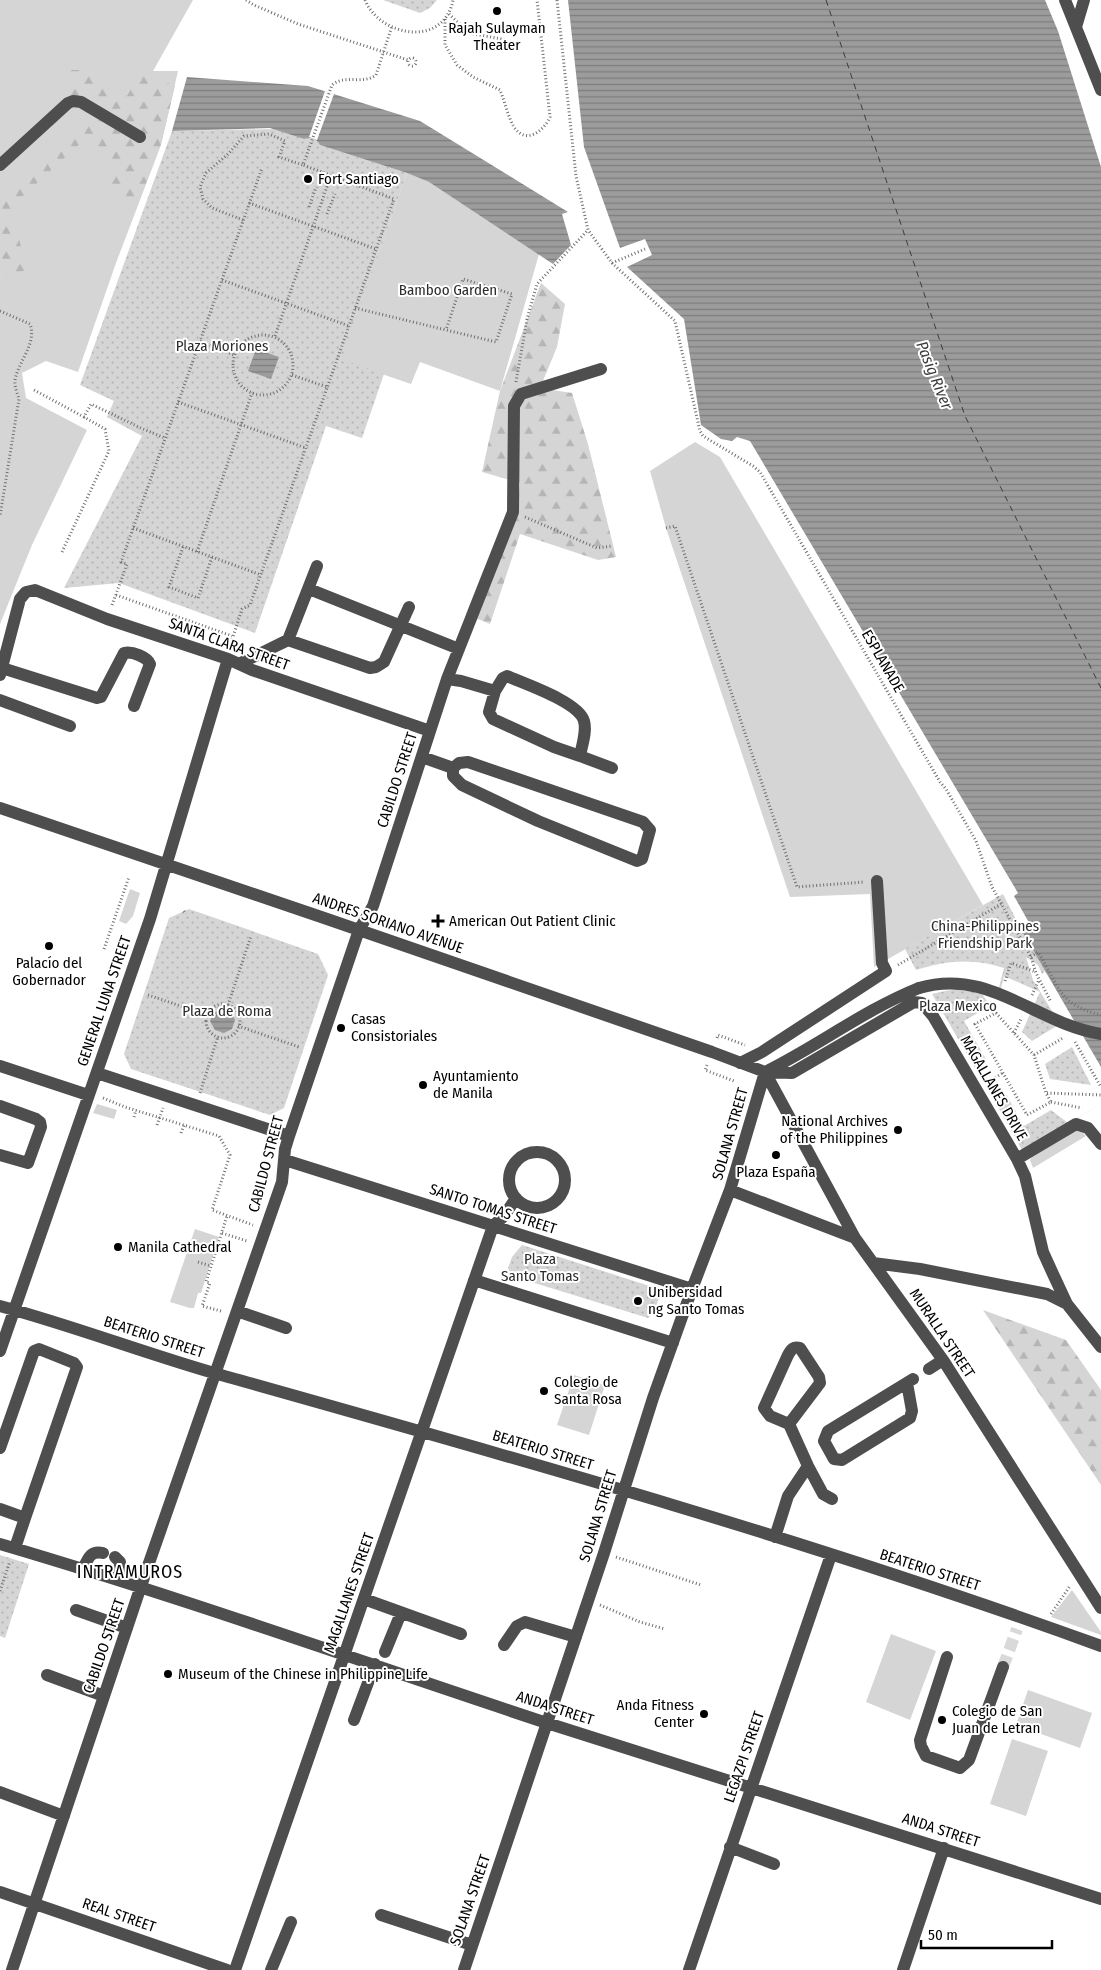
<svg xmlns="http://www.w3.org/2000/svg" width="1101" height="1970" viewBox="0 0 1101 1970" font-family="'Fira Sans Condensed',sans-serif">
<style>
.green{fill:#d5d5d5}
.forest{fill:url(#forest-firs)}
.park{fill:url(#park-dots)}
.water{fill:url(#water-rules)}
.pier{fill:#fff}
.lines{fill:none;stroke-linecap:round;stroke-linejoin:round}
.ferry{stroke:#3d3d3d;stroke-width:1;stroke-dasharray:6 5;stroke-linecap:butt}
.minor-tunnel{stroke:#d9d9d9;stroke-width:12;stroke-dasharray:12 6;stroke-linecap:butt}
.path{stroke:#707070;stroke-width:3;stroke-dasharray:1 2.5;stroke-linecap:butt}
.minor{stroke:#4e4e4e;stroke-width:12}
.minor-bridge{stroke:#4e4e4e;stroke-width:12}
.poi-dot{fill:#000;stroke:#fff;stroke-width:2}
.labels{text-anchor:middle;stroke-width:4;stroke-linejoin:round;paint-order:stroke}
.poi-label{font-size:15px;fill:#000;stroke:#fff;text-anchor:start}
.park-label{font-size:15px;fill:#2c2c2c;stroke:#fff}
.street-label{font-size:15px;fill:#000;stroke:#fff}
.water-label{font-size:16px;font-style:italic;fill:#3d3d3d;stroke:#fff}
.quarter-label{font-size:18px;letter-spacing:1px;fill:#000;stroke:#fff}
</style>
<defs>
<pattern id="forest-firs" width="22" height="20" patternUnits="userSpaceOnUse" patternTransform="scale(1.25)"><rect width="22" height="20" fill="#d5d5d5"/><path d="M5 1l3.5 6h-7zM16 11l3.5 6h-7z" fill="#b5b5b5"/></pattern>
<pattern id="park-dots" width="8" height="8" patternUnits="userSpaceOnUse" patternTransform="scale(1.25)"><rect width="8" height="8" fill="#d5d5d5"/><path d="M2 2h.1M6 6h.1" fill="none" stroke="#b5b5b5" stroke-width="1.8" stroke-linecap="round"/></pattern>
<pattern id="water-rules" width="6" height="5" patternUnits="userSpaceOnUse" patternTransform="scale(1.25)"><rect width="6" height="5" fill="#9c9c9c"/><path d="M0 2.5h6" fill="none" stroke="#7d7d7d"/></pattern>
</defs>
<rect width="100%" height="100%" fill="#fff"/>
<path class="green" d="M 0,0 L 193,0 L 153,71 L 178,71 L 161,145 L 116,263 L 78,372 L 46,361 L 22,373 L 26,398 L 87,430 L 32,545 L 0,624 Z
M 407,173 L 429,182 L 539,254 L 500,391 L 420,362 L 411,384 L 341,360 Z
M 695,442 L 720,457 L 983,905 L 874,967 L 870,894 L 790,897 L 666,528 L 650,471 Z
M 130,889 L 140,893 L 133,916 L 126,924 L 119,921 Z
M 97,1104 L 117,1110 L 114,1119 L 93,1113 Z
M 1077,1130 L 1081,1131 L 1086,1136 L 1033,1168 L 1030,1160 L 1032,1157 Z
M 195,1229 L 219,1237 L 201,1293 L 198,1293 L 194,1308 L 190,1308 L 170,1302 Z
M 574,1375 L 605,1385 L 589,1435 L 557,1425 Z
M 1072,1590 L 1101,1632 L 1101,1635 L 1051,1617 Z
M 891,1634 L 936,1651 L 910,1720 L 866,1702 Z
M 1028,1690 L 1092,1713 L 1080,1748 L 1016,1725 Z
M 1012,1739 L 1048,1751 L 1026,1816 L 990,1804 Z"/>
<path class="forest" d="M 142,69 L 148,75 L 175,86 L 161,144 L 136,209 L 102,189 L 108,166 L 85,139 L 11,207 L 27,270 L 11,275 L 0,280 L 0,193 L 83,120 L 63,97 L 56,96 L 69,86 L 68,70 L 82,70 L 127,96 Z
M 541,283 L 565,304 L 557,347 L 540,388 L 572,393 L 588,444 L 616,557 L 598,560 L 520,534 L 490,624 L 466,614 L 483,571 L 517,509 L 520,483 L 482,472 L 500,391 Z
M 983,1310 L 1066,1340 L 1101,1390 L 1101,1485 Z"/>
<path class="park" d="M 383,0 L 437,0 L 430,8 L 420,13 Z
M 274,129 L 304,139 L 309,137 L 317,140 L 320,145 L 407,173 L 342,359 L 384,374 L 362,438 L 326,426 L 255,633 L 119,583 L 64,588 L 142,436 L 107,417 L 114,401 L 80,385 L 172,131 Z
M 1003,894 L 1023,933 L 1045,971 L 1042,974 L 1038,965 L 1026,957 L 1033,980 L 1060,1024 L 1032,1041 L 1022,1032 L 1040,992 L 1004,976 L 999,996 L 981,992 L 990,1006 L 964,1021 L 987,1061 L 975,1068 L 932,994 C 955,988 975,988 997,995 L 1004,968 C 975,958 946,960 916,970 L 905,949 Z
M 189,909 L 318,954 L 328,975 L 284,1108 L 270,1115 L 131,1069 L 124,1054 L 169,918 Z
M 1072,1047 L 1091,1085 L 1050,1079 L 1045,1064 Z
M 1006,1094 L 1024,1126 L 1051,1110 L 1068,1123 L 1099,1105 L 1089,1111 L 1022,1150 L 994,1100 Z
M 522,1245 L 662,1290 L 653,1314 L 648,1318 L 512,1276 L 508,1268 L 512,1257 Z
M 0,1555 L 29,1564 L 5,1638 L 0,1636 Z"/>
<path class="water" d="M 568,0 L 1045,0 L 1058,31 L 1101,167 L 1101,1067 L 1023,933 L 1032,928 L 1014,896 L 1018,893 L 750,441 L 737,437 L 732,441 L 721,439 L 701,425 L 684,319 L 627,267 L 652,255 L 645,239 L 620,248 L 584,147 Z
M 187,77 L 308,86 L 420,121 L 568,212 L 562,214 L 571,245 L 553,264 L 429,182 L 407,173 L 320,145 C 316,138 311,137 304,139 L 270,128 L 172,131 Z
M 256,349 L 279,357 L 271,379 L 248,371 Z
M 222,1009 L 231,1011 L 235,1020 L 232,1029 L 224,1033 L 215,1030 L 210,1021 L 213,1013 Z"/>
<path class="pier" d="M 325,91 L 334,94 L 317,140 L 309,137 Z"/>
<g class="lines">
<path class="ferry" d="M 826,0 L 965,416 L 1101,688"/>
<path class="minor-tunnel" d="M 1003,1667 L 1017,1629"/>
<path class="path" d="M 246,0 L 254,5 L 298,24 L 408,60
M 365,0 C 380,37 444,48 453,0
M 557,0 L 576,176 L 588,230 L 612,263 L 675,321 L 700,431 L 703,436 L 753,466 L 760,472 L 940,782 L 946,789 L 976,841 L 992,887 L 1031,957 L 1036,973 L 1051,1002
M 449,14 L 469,33 L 507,40
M 445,19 L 445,45 L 457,65 L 473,77 L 500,90 C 505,102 508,117 514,127 C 526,145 544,131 550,117 L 537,0
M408 62a4 4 0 1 1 8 0a4 4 0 1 1-8 0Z
M 249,203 L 376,249
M 309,207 L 316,187
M 327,214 L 335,194
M 243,220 L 212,208 L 203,199 L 200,187 L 206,173 L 228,154 L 244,136 L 269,134 L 285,141 L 279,157 L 303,165
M 612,263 L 645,249
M 222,280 L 349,326
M 355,308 L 496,342 L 512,294 L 463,279 L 446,330
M 0,311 L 30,324 C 37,342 20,360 16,376 C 13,384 17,392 19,399 L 0,516
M233 365a30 30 0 1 1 60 0a30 30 0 1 1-60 0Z
M 275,336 L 331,175
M 200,341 L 234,355
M 292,375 L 327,387
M 516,382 L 527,319 L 537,284 L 588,230
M 34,390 L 84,417 L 91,404 L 143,429 L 165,438
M 178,402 L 306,448
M 525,517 L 597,548 L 612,546
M 133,528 L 261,575
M 666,528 L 675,526 L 797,887 L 864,882
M 183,547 L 169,587 L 198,598 L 212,557
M 62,552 L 109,451 L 105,429 L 84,417
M 197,552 L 252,393
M 116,595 L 232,636
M 112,605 L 127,564 L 121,562 L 262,168
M 230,646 L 242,609 L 250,605 L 394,199 L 303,165 L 332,85 C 345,74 363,85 376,75 L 392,26
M 184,911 L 186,914
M 104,949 L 129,877
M 1031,957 L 1038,952 C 1059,986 1058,1005 1101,1015
M 898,965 L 1001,904
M 1005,981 L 1011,963 L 1036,972
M 148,995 L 207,1015
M 1032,995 L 1039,980
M206 1021a17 17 0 1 1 34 0a17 17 0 1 1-34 0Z
M 228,1005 L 251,936
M 996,1013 L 1034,1055 L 1046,1093 L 1051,1102 L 1027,1115 L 975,1024 Z
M 238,1026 L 299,1047
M 1014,1033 L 1021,1019
M 717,1038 L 718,1035 L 745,1045
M 1075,1042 L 1101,1087
M 1034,1055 L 1063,1038
M 707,1065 L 705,1070 L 734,1081
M 989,1081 L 1003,1073
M 200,1093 L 218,1036
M 1047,1093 L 1101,1095
M 103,1098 L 125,1107 L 219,1136 L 230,1155 L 212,1210 L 253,1225
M 1051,1102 L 1082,1108
M 134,1117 L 136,1110
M 157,1125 L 163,1108
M 181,1133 L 184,1125
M 222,1233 L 247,1241
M 198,1262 L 211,1266
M 221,1311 L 202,1306 L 210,1283 L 206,1282 L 227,1216
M 616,1557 L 701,1585
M 0,1591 L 10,1561
M 600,1605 L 640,1622 L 665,1629
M 1051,1614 L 1070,1586"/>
<path class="minor" d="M 1065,0 L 1101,90
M 1076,27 L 1084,0
M 0,165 L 68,103 L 73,101 L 81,102 L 140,137
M 309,589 L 459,649
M 288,640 L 317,566
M 241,663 L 288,640 L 370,668 L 376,667 L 384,662 L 409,607
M 2,668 L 97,698 L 101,697 L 124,653 C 132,651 147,657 150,664 L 134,706
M 0,675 L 20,599 L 26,592 L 35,590 L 107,619 L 228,659 L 252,670 L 430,731
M 447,679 L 461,681 L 495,691 L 503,678 L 507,676 C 525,684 579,702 584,721 C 587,731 582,745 580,756 L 612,768
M 495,691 L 489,712 L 493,719 L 554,747 L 580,756
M 0,700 L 70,726
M 422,757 L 453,768
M 468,762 L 643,822 L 650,830 L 642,859 L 637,861 L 538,821 L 462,785 L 453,776 L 453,768 L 459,763 Z
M 0,808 L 330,920 L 712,1052 L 765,1072 L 792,1073 L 914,1002 L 922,1003 L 933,1016 L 1017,1159 L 1025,1176 L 1043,1252 L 1053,1274 L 1067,1304 L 1101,1347
M 740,1063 L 762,1052 L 886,971 L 882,963 L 877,881
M 0,1066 L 88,1095
M 767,1071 C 819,1045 866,1009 919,988
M 765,1072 L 855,1238 L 943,1360 L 1101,1608
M 97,1073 L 289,1136
M 0,1106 L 36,1119 L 40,1122 L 41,1127 L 28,1163 L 0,1155
M509 1180a28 28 0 1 1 56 0a28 28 0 1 1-56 0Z
M 1017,1159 L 1076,1124 L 1088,1128 L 1101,1144
M 285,1160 L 692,1289
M 730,1190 L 855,1238
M 873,1263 L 920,1269 L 1047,1294 L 1067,1304
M 474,1280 L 673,1343
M 0,1306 C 74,1326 147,1354 221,1375 C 516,1458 813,1541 1101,1646
M 237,1311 L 286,1328
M 0,1351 L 150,919 L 228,659
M 929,1369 L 943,1360
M 907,1383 L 912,1411 L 910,1418 L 842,1460 L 834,1459 L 824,1441 L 828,1431 L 913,1379
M 789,1424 L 820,1383 L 819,1377 L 800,1348 C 793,1346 791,1350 788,1355 L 764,1408 L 770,1416 L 789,1424 L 808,1466 L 823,1494 L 832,1499
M 0,1448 L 34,1351 L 39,1349 L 74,1363 L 77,1367 L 25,1518 L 0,1509
M 775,1537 L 788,1496 L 808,1466
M 0,1544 C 184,1598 365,1663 547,1723 C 731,1783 917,1839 1101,1899
M 15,1548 L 25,1518
M 115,1557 L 120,1562 L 119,1579
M 83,1569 C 88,1559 90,1550 103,1553
M 364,1599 L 461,1634
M 76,1610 L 127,1628
M 504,1645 L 517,1626 L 525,1622 L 576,1637
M 385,1652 L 401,1613
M 947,1657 L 920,1740 L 921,1746 L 926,1756 L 960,1768 L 969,1760 L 1003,1667
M 47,1675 L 104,1696
M 354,1720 L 375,1664
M 0,1792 L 64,1816
M 730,1847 L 774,1864
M 0,1892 L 227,1970
M 381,1915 L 472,1945
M 12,1970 L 141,1586 L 282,1182 L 285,1149 L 289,1136 L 359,930 L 373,906 L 447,679 L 513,512 L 514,406 L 521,394 L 601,369
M 235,1970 L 493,1226 L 504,1216 L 516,1198
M 271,1970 L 291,1922
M 464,1970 L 604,1553 L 653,1398 L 692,1289 L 730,1190 L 765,1072
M 689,1970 L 831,1555
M 903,1970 L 944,1848"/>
<path class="minor-bridge" d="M 919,988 C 990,967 1036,1024 1101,1034"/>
</g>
<g class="poi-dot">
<circle cx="497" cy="11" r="5"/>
<circle cx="308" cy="179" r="5"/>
<path d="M435.5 913.5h5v5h5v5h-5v5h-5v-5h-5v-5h5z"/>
<circle cx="49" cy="946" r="5"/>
<circle cx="341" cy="1028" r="5"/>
<circle cx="423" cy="1085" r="5"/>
<circle cx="898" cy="1130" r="5"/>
<circle cx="776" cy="1155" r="5"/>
<circle cx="118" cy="1247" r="5"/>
<circle cx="638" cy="1301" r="5"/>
<circle cx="544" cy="1391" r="5"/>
<circle cx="168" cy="1674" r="5"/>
<circle cx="704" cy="1714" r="5"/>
<circle cx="942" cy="1720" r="5"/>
</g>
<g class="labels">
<g class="poi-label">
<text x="497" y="33" text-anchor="middle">Rajah Sulayman<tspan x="497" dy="17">Theater</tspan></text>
<text x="318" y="184">Fort Santiago</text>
<text x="449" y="926">American Out Patient Clinic</text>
<text x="49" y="968" text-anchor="middle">Palacío del<tspan x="49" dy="17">Gobernador</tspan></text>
<text x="351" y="1024">Casas<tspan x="351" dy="17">Consistoriales</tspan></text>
<text x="433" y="1081">Ayuntamiento<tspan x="433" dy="17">de Manila</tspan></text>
<text x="888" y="1126" text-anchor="end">National Archives<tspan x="888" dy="17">of the Philippines</tspan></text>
<text x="776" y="1177" text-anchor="middle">Plaza España</text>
<text x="128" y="1252">Manila Cathedral</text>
<text x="648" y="1297">Unibersidad<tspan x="648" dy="17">ng Santo Tomas</tspan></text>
<text x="554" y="1387">Colegio de<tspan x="554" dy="17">Santa Rosa</tspan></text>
<text x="178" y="1679">Museum of the Chinese in Philippine Life</text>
<text x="694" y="1710" text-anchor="end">Anda Fitness<tspan x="694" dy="17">Center</tspan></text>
<text x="952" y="1716">Colegio de San<tspan x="952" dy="17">Juan de Letran</tspan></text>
</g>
<g class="park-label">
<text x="448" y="295">Bamboo Garden</text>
<text x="222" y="351">Plaza Moriones</text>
<text x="985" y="931">China-Philippines<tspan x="985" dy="17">Friendship Park</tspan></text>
<text x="958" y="1011">Plaza Mexico</text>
<text x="227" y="1016">Plaza de Roma</text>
<text x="540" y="1264">Plaza<tspan x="540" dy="17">Santo Tomas</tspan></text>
</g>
<g class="street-label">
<text transform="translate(229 644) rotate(20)" y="5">SANTA CLARA STREET</text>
<text transform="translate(883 661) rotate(60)" y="5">ESPLANADE</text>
<text transform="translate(397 780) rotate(-72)" y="5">CABILDO STREET</text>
<text transform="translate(388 923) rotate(19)" y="5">ANDRES SORIANO AVENUE</text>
<text transform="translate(104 1001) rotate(-71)" y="5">GENERAL LUNA STREET</text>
<text transform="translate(994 1088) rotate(60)" y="5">MAGALLANES DRIVE</text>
<text transform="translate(730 1134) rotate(-74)" y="5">SOLANA STREET</text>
<text transform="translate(266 1164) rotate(-75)" y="5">CABILDO STREET</text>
<text transform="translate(493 1209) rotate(18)" y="5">SANTO TOMAS STREET</text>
<text transform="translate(942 1333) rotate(56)" y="5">MURALLA STREET</text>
<text transform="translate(154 1337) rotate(18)" y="5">BEATERIO STREET</text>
<text transform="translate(543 1450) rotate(17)" y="5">BEATERIO STREET</text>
<text transform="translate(598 1516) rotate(-73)" y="5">SOLANA STREET</text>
<text transform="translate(930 1570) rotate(18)" y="5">BEATERIO STREET</text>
<text transform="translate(349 1593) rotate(-71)" y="5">MAGALLANES STREET</text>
<text transform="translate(104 1646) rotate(-71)" y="5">CABILDO STREET</text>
<text transform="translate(555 1708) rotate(18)" y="5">ANDA STREET</text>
<text transform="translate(744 1757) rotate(-71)" y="5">LEGAZPI STREET</text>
<text transform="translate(941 1830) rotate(18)" y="5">ANDA STREET</text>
<text transform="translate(470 1900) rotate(-71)" y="5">SOLANA STREET</text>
<text transform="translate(119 1915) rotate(19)" y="5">REAL STREET</text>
</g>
<g class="water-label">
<text transform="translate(935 375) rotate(68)" y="6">Pasig River</text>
</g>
<g class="quarter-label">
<text x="130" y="1578">INTRAMUROS</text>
</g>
</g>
<path d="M921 1940v8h131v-8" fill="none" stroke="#000000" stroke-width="2.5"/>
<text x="928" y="1940" font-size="15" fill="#000000" stroke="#ffffff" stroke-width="4" paint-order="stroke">50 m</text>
</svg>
